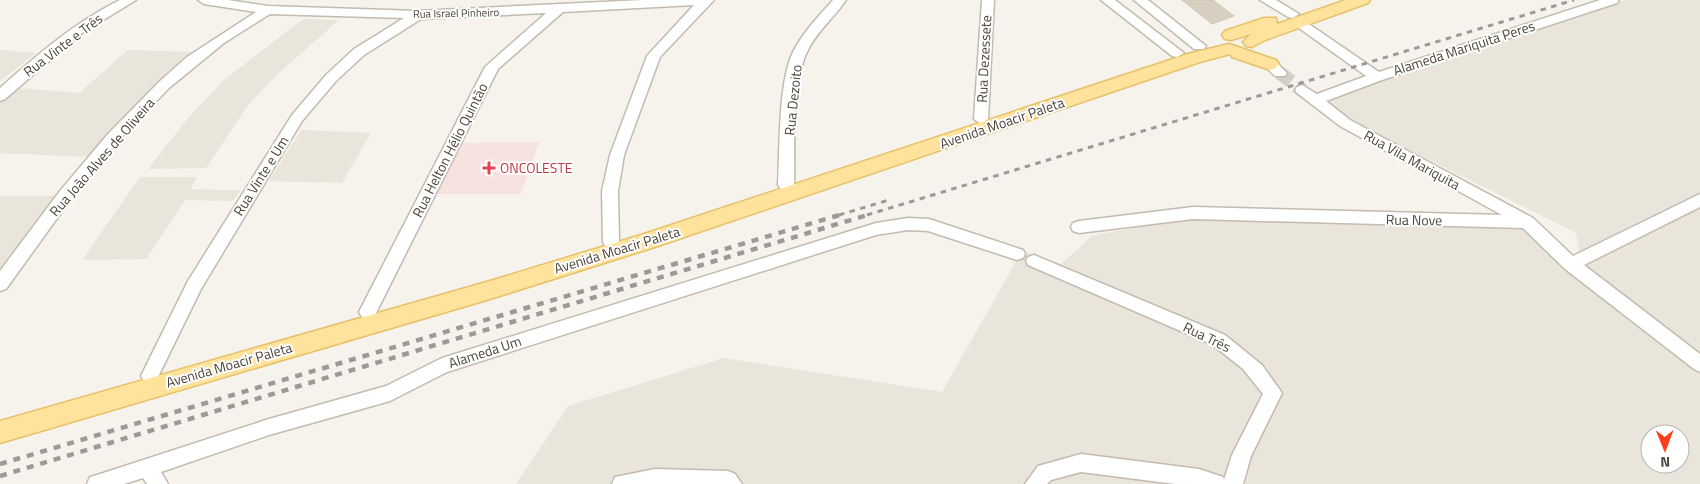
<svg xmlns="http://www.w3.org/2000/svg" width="1700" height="484" viewBox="0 0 1700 484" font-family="'Titillium Web',sans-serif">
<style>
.residential{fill:#eae5da;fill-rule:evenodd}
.medical{fill:#f6e3e0}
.building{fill:#d8cfc1;stroke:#d3c7b4}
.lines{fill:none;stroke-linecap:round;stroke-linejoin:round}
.minor-tunnel{stroke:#d4d0c8;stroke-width:14;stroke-dasharray:14 7;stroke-linecap:butt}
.minor-casing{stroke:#c2bbae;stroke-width:3}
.major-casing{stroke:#e6c16a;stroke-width:3}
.minor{fill:#fff;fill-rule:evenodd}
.major{fill:#ffe39c;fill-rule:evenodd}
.rail-far1{stroke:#9a9a9a;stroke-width:3;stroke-dasharray:5.5 5.5;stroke-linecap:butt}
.rail{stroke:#9a9a9a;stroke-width:4.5;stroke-dasharray:7 7;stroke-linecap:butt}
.health-dot{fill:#e0444e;stroke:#fff;stroke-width:2}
.labels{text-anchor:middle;stroke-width:4;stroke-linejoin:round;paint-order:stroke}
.far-street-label{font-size:11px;fill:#4b4439;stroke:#fff}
.street-label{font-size:14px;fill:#4b4439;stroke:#fff}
.health-label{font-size:14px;fill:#be3a42;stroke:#fff;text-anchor:start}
</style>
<rect width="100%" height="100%" fill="#f6f3ec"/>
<path class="residential" d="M 1626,0 L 1700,0 L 1700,357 L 1582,264 L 1576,233 L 1357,124 L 1320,101 L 1398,68 Z
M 303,19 L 339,20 L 279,73 L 248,105 L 206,168 L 148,169 L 188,118 L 224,80 Z
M 0,50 L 36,53 L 0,81 Z
M 128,50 L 193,52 L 109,133 L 90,157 L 0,153 L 0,103 L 18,88 L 79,93 Z
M 301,130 L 371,133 L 342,183 L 269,181 Z
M 140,177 L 197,177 L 191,189 L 240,190 L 233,201 L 185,200 L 146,259 L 82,260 Z
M 0,196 L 57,196 L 0,271 Z
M 1192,216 L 1506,217 L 1700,370 L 1700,484 L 516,484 L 568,406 L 724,358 L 942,392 L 1022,251 L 1061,264 L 1092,236 ZM 1650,434 L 1680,434 L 1680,464 L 1650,464 Z"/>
<path class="medical" d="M 539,142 L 521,194 L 436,194 L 462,143 Z"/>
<path class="building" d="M 1182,0 L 1213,0 L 1234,16 L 1212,24 Z"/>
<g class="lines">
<path class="minor-tunnel" d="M 1280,73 L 1302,90"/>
<g class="minor-casing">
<path id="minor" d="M 120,0 L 136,0 L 82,33 L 5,99 L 0,101 L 0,88 C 37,55 75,22 120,0 Z
M 198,0 L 228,0 L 268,6 L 418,11 L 643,0 L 714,0 L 660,57 L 624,155 L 618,191 L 619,242 L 617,246 L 611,248 L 605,246 L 603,242 L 602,191 L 610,155 L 647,56 L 694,5 L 563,12 L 498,69 L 374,317 L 368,319 L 362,317 L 359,312 L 485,67 L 546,13 L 421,19 L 364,55 L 336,81 L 302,121 L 201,289 L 156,381 L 150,384 L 144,381 L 141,376 L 188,281 L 292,115 L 326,75 L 354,49 L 404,18 L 270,14 L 224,43 L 169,88 L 118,141 L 71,199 L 6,289 L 0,291 L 0,271 L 60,191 L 108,134 L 160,81 L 187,57 L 256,12 L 204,4 Z
M 833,0 L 846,0 C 834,18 816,32 807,52 C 791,84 795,148 794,185 L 791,189 L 781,189 L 778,185 C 780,148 778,84 793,52 C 803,32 819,16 833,0 Z
M 982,0 L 994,0 L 988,119 L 981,124 L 974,119 Z
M 1101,0 L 1115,0 L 1184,53 L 1177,57 L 1172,56 Z
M 1134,0 L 1148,0 L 1206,46 L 1204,49 L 1194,49 Z
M 1260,0 L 1276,0 L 1299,14 L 1293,18 L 1288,17 Z
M 1600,0 L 1619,0 L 1617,3 L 1382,80 L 1326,101 L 1350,120 L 1533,218 L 1573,256 L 1700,194 L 1700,207 L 1584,265 L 1700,354 L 1700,372 L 1694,369 L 1565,269 L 1523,228 L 1193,219 L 1079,233 L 1073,231 L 1071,227 L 1073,223 L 1079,221 L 1193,207 L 1502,215 L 1340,126 L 1297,93 L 1295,90 L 1297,87 L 1302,85 L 1317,94 L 1366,76 L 1292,23 L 1293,20 L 1303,20 L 1379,72 Z
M 1270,60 L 1275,61 L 1287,73 L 1285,76 L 1275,76 L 1263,64 L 1265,61 Z
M 908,218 L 929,219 L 1023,250 L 1025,254 L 1023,258 L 1017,260 L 928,231 L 908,230 L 876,235 L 447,372 L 390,401 L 269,435 L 161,472 L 168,484 L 147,484 L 143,478 L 124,484 L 87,484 L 90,477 L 97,475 L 269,419 L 386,386 L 442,358 L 876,223 Z
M 1034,255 L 1225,335 L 1262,365 L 1282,393 L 1251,456 L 1243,484 L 1175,484 L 1081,472 L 1051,480 L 1047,484 L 1025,484 L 1038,466 L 1081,454 L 1199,469 L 1223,477 L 1224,480 L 1232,455 L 1263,394 L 1243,369 L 1213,345 L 1028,265 L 1026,261 L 1028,257 Z
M 655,469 L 728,471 L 735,474 L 742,484 L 612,484 L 615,477 Z"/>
</g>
<g class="major-casing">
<path id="major" d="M 1346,0 L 1370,0 L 1368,3 L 1265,40 L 1252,47 L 1246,46 L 1243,42 L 1251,34 L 1231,40 L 1225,39 L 1222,35 L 1225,31 L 1264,18 L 1276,18 L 1277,24 Z
M 1229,44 L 1276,60 L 1279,64 L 1276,68 L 1270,70 L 1232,57 L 1230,54 L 1200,62 L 655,247 L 490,299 L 0,443 L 0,421 L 490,281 L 641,235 L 1188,54 Z"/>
</g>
<use href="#minor" class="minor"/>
<use href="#major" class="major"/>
<path class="rail-far1" d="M 839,215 L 889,200
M 867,215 L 1574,0"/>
<path class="rail" d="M 0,464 L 843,214
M 0,476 L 871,214"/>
</g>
<path class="health-dot" d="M486.5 160.5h5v5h5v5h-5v5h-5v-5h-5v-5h5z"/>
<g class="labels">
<g class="far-street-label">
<text transform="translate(456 13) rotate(-1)" y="4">Rua Israel Pinheiro</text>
</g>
<g class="street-label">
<text transform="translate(63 45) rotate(-37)" y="5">Rua Vinte e Três</text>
<text transform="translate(1464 48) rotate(-18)" y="5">Alameda Mariquita Peres</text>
<text transform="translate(984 59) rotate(-87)" y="5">Rua Dezessete</text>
<text transform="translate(793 100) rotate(-84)" y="5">Rua Dezoito</text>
<text transform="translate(1002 123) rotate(-19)" y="5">Avenida Moacir Paleta</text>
<text transform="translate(450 150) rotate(-63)" y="5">Rua Helton Hélio Quintão</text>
<text transform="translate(102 157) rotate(-49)" y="5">Rua João Alves de Oliveira</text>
<text transform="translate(1412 160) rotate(29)" y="5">Rua Vila Mariquita</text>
<text transform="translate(261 176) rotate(-58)" y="5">Rua Vinte e Um</text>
<text transform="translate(1414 220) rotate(1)" y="5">Rua Nove</text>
<text transform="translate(617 250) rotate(-17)" y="5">Avenida Moacir Paleta</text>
<text transform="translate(1207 337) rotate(26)" y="5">Rua Três</text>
<text transform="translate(485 352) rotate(-18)" y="5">Alameda Um</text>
<text transform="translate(229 365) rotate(-16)" y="5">Avenida Moacir Paleta</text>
</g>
<g class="health-label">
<text x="500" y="173">ONCOLESTE</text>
</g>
</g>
<g transform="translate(1665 449) rotate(179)"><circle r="24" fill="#ffffff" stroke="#b7b4b0"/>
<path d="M0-4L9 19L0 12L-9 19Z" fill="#fc3f1d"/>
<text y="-8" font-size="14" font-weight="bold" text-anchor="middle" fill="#4b4439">N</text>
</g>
</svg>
